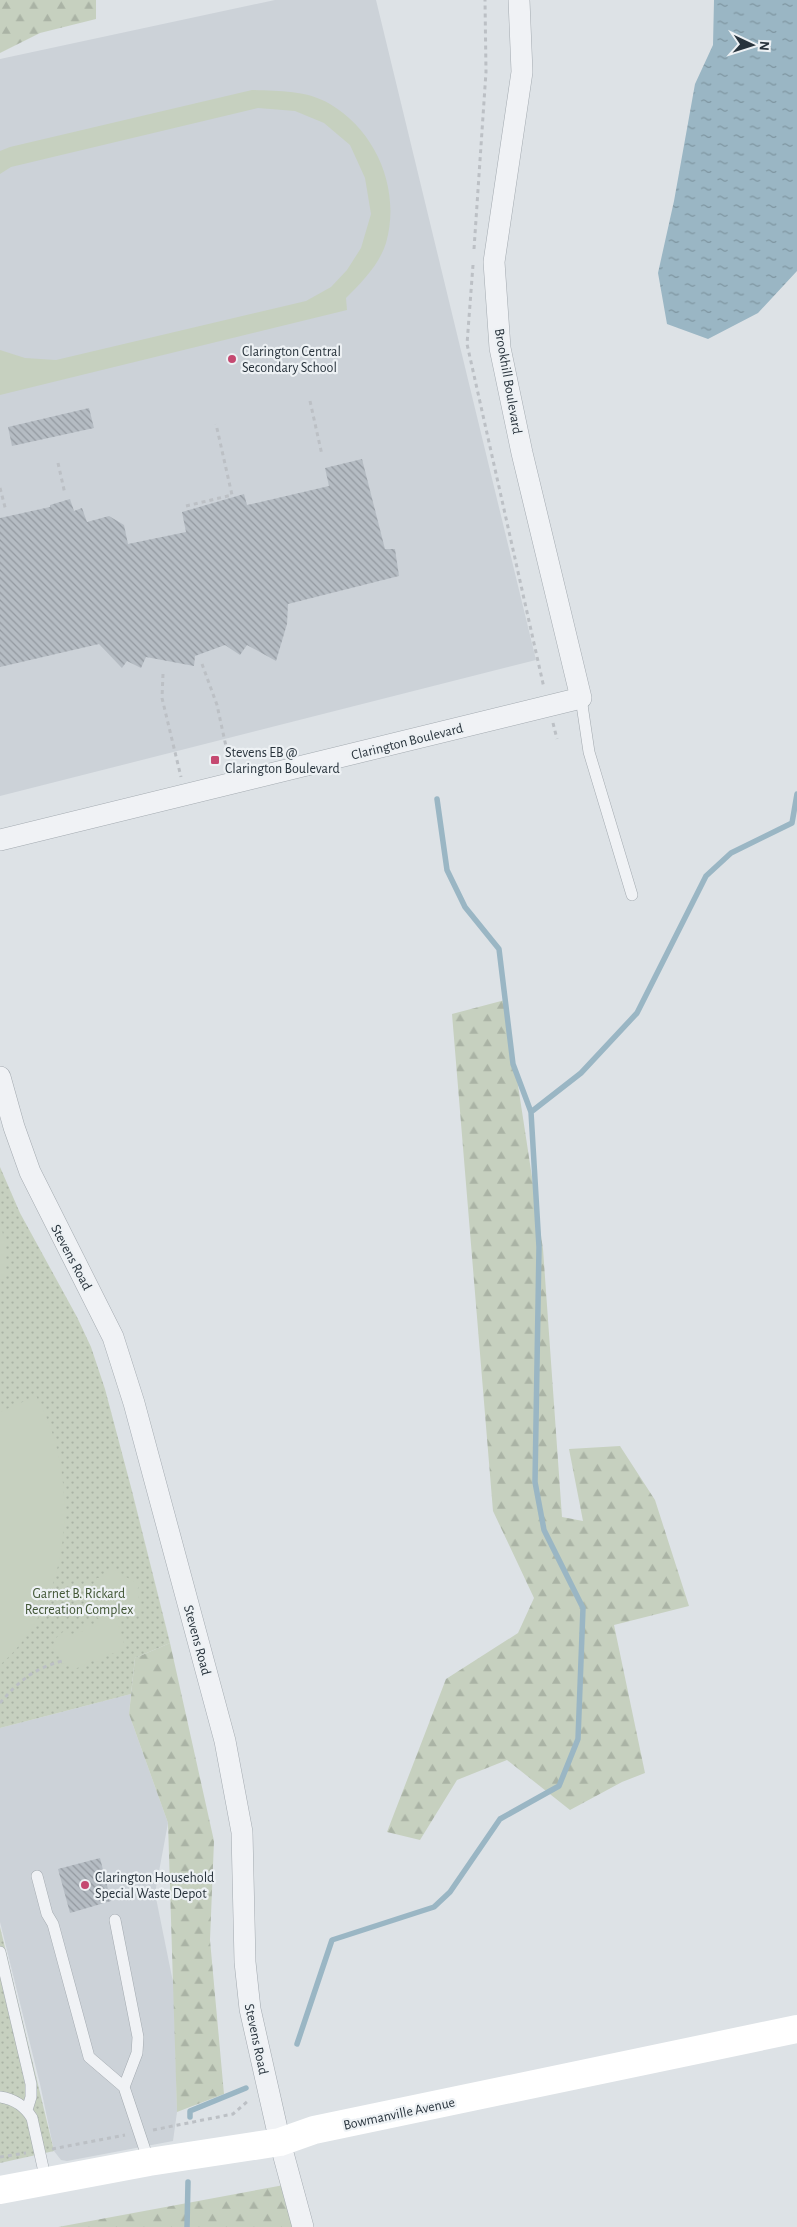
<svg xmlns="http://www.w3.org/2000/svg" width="797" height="2227" viewBox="0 0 797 2227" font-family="'Alegreya Sans',sans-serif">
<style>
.built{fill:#ccd2d8}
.forest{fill:url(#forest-firs)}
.park{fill:url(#park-dots)}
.garden{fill:#c6d0bf}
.water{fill:url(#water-ripples)}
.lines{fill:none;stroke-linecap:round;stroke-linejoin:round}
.stream{stroke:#9ab6c4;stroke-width:5.5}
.building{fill:url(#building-back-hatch)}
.lane-casing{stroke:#a3aab0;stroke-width:12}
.street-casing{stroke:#a3aab0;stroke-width:22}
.path{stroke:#bcc0c5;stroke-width:3;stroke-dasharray:4 4;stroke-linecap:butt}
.lane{stroke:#f0f2f5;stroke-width:11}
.street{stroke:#f0f2f5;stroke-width:21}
.secondary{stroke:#fff;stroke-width:28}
.poi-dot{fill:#c54971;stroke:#edf1f4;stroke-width:2}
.labels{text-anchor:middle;stroke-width:4.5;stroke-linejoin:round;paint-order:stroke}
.poi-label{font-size:14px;fill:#28333c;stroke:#edf1f4;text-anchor:start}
.street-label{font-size:14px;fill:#28333c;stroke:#edf1f4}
.park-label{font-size:14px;fill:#425736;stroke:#edf1f4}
</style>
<defs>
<pattern id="forest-firs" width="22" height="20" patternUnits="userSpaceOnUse" patternTransform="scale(1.25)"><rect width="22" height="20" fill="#c6d0bf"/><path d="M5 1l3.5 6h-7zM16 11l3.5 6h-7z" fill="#aab3a5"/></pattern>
<pattern id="park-dots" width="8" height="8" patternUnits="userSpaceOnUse" patternTransform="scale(1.25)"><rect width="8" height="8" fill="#c6d0bf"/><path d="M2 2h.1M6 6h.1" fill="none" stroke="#aab3a5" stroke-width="1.8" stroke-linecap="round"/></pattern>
<pattern id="water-ripples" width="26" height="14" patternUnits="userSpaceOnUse" patternTransform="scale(1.25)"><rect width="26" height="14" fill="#9ab6c4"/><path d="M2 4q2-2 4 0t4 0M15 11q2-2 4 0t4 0" fill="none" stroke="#7e95a0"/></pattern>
<pattern id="building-back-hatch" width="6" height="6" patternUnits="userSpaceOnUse" patternTransform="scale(1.25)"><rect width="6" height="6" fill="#b5bcc3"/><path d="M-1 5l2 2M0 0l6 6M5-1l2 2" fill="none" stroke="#9399a0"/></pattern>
</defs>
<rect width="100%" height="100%" fill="#dde2e6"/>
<path class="built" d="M 275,0 L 376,0 L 536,660 L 0,796 L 0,59 Z
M 131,1694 L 129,1714 L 168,1823 L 155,1893 L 174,1987 L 177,2112 L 173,2141 L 67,2161 L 61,2160 L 54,2151 L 40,2084 L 0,1922 L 0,1728 Z"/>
<path class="forest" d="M 0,0 L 96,0 L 96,19 L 40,33 L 0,53 Z
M 505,1000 L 543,1249 L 562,1517 L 583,1521 L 569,1449 L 620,1446 L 655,1500 L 689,1606 L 614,1625 L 645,1773 L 622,1782 L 570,1810 L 507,1760 L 457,1780 L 420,1840 L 387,1832 L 446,1679 L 518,1633 L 534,1598 L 493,1511 L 452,1014 Z
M 170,1643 L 214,1841 L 210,1940 L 224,2094 L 177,2112 L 168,1823 L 129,1714 L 135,1658 Z
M 284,2185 L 295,2227 L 58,2227 Z"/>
<path class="park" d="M 0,1167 L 20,1213 L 77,1317 L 91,1347 L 105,1389 L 132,1491 L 170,1643 L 135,1658 L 131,1694 L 0,1728 Z
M 0,1927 L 54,2151 L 0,2163 Z"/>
<path class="garden" d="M 252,90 C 278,91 306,90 330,104 C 377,132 401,190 386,243 C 379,265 362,282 346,298 L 347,310 L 0,395 L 0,350 L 25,358 L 56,360 L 306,301 L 331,287 L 347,270 L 361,248 L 371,214 L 365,178 L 350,145 L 324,123 L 295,111 L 258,108 L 11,167 L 0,174 L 0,151 L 10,147 Z
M 0,1220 L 6,1250 L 6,1279 L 0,1280 Z
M 36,1396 C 82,1477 74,1602 0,1665 L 0,1412 Z
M 110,1568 L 140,1585 L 137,1590 L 142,1611 L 120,1616 L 117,1620 L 126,1650 L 107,1655 L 100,1662 L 88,1660 L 84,1666 L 70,1670 L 68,1663 L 62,1664 L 58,1651 L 53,1649 L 56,1638 L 64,1631 L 68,1635 L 83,1631 L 87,1623 L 95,1627 L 100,1619 L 84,1610 L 95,1593 L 92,1586 L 97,1578 L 104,1578 Z"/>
<path class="water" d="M 714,0 L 797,0 L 797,271 L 758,313 L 708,339 L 667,324 L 658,273 L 674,201 L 695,84 L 713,45 Z"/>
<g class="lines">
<path class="stream" d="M 531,1112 L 581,1073 L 637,1013 L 706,876 L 731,853 L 792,823 L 797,794
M 297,2044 L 332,1940 L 434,1907 L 450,1892 L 500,1819 L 559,1786 L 578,1739 L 583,1608 L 544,1530 L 535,1482 L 539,1247 L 531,1112 L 513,1064 L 499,949 L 465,907 L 447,870 L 437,799
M 190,2117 L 190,2111 L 246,2088
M 187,2227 L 188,2182"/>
</g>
<path class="building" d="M 89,408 L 94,428 L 12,446 L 8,427 Z
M 362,459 L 385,549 L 395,549 L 399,576 L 288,604 L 287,624 L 276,661 L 247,645 L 240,655 L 225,645 L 195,656 L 194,666 L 146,657 L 141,668 L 127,661 L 122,668 L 99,644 L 0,667 L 0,518 L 50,507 L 50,505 L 70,499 L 74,511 L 82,508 L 87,522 L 109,516 L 124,525 L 128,544 L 186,532 L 182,512 L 244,494 L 247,505 L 329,486 L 325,468 Z
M 100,1858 L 111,1901 L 70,1913 L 58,1869 Z"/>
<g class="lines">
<g class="lane-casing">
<path id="lane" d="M 581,698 L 589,752 L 632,895
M 37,1876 L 47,1914 L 53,1924 L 89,2057 L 124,2087
M 115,1920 L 138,2037 L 137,2053 L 124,2087 L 149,2162
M 0,1952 L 31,2084 L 31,2097 L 27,2110
M 0,2097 C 14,2099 24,2105 32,2118 L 46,2181"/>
</g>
<g class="street-casing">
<path id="street" d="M 0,840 L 581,698 L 522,453 L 500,348 L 494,262 L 522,72 L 519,0
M 0,1077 L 14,1127 L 30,1172 L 113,1337 L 134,1403 L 225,1741 L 242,1832 L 245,1962 L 250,2009 L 280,2142 L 303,2227"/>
</g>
<path class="path" d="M 474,249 L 486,72 L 485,0
M 473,265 L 467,344 L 544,688
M 310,401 L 322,455
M 58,463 L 65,494
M 0,488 L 6,511
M 186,506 L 232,495 L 216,424
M 202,664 L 217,705 L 227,751
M 163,674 L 162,698 L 181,777
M 553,723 L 557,739
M 0,1703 C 19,1681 33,1669 62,1661
M 153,2130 L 233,2114 L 249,2100
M 52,2149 L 125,2135
M 0,2157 L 26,2153"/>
<use href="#lane" class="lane"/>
<use href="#street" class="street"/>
<path class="secondary" d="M 0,2190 L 149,2162 L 280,2142 L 314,2130 L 797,2029"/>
</g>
<g class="poi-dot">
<circle cx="232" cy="359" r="5"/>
<rect x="210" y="755" width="10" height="10" rx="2.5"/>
<circle cx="85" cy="1885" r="5"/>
</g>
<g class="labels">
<g class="poi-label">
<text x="242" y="356">Clarington Central<tspan x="242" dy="16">Secondary School</tspan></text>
<text x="225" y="757">Stevens EB @<tspan x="225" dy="16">Clarington Boulevard</tspan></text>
<text x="95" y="1882">Clarington Household<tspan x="95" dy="16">Special Waste Depot</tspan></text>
</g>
<g class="street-label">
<text transform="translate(509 381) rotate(80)" y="5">Brookhill Boulevard</text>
<text transform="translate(407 741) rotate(-14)" y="5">Clarington Boulevard</text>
<text transform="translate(72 1257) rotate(62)" y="5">Stevens Road</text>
<text transform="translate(198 1640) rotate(75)" y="5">Stevens Road</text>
<text transform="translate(257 2039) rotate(78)" y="5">Stevens Road</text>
<text transform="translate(399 2113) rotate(-12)" y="5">Bowmanville Avenue</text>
</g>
<g class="park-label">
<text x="79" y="1598">Garnet B. Rickard<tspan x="79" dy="16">Recreation Complex</tspan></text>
</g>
</g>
<g transform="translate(752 45) rotate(94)" stroke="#edf1f4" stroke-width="4" paint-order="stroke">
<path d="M0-4L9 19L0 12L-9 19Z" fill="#28333c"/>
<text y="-8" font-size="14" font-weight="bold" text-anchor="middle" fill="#28333c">N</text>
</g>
</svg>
